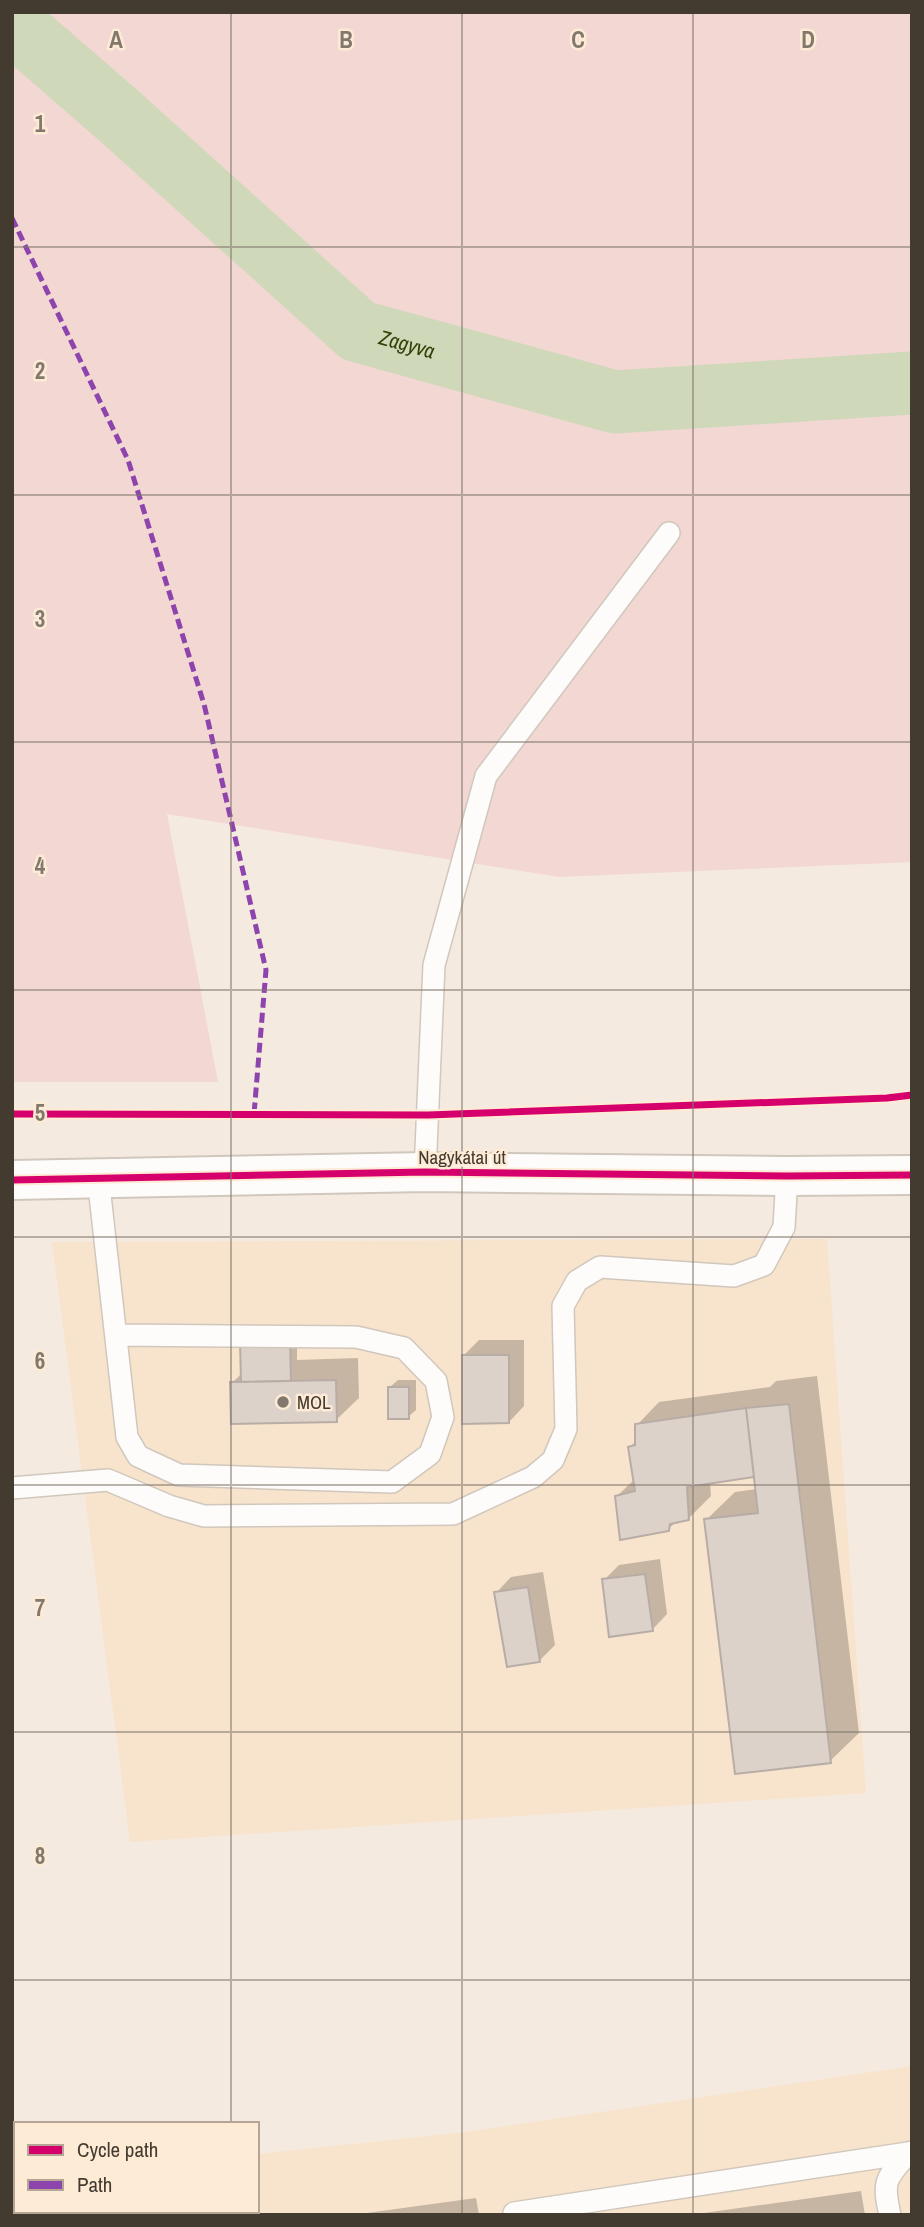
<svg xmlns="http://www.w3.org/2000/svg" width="924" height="2227" viewBox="0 0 924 2227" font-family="'Archivo Narrow',sans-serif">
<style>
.built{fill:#f8e3cc}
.green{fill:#f2d7d3}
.shadow{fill:#0003}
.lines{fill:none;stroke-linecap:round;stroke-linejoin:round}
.river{stroke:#d0d8ba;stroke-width:63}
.building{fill:#ddd2ca;stroke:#b8ada6;stroke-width:2}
.lane-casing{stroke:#d0c7bd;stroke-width:24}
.secondary-casing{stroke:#d0c7bd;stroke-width:42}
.lane{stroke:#fefcfa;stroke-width:21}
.secondary{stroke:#fefcfa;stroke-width:38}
.quiet{stroke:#8e44ad;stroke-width:5;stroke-dasharray:10 5;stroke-linecap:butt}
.cycleway-casing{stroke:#feebd6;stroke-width:11}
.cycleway{stroke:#d6006c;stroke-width:7}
.grid{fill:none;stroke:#82786d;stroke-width:2;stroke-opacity:0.55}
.poi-dot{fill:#82786d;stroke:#feebd6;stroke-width:2.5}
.labels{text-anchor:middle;stroke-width:5;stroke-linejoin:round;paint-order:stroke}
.street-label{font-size:19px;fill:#443b30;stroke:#feebd6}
.poi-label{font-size:19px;fill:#443b30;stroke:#feebd6;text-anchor:start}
.water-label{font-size:21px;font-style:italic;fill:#304206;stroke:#feebd6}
.grid-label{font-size:23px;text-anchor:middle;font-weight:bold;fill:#82786d;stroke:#feebd6;stroke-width:5;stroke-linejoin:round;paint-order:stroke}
</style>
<rect width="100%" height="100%" fill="#f5eadf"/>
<path class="built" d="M 827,1239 L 866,1793 L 130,1842 L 52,1242 Z
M 912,2066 L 912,2215 L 12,2215 L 12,2179 L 16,2179 L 16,2211 L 257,2211 L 257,2154 L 466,2132 Z"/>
<path class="green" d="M 12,12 L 912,12 L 912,862 L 559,877 L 167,814 L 218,1082 L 12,1082 Z"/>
<path class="shadow" d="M 297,1333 L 297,1360 L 358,1358 L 359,1398 L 336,1420 L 232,1383 L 243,1372 Z
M 479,1340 L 524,1340 L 524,1406 L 509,1422 L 464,1355 Z
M 817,1376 L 859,1733 L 830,1761 L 706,1520 L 735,1492 L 757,1489 L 755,1473 L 710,1482 L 711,1496 L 688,1519 L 677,1521 L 668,1529 L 617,1496 L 635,1479 L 630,1447 L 636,1441 L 637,1425 L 659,1402 L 770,1387 L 776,1381 Z
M 398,1380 L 416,1380 L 416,1410 L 408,1417 L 390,1387 Z
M 660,1559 L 667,1614 L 652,1630 L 604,1580 L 619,1565 Z
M 543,1572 L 555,1645 L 539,1661 L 496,1593 L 511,1577 Z
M 861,2191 L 865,2215 L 690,2215 Z
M 476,2198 L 479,2215 L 352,2215 Z"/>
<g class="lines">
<path class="river" id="s1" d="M 12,23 L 118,115 L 358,331 L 615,402 L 912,383"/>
</g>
<path class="building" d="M 290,1340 L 291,1381 L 241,1382 L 240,1341 Z
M 462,1355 L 509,1355 L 509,1423 L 462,1424 Z
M 336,1380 L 337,1422 L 231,1424 L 230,1382 Z
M 388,1387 L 409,1387 L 409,1419 L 388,1419 Z
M 789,1404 L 831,1763 L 735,1774 L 704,1519 L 758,1513 L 746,1408 Z
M 746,1408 L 754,1477 L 687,1487 L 689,1520 L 670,1524 L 669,1531 L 620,1540 L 615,1496 L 635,1491 L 628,1447 L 635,1445 L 635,1424 Z
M 645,1574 L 653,1631 L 609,1637 L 602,1579 Z
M 528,1587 L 540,1662 L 507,1667 L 494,1592 Z"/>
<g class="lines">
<g class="lane-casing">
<path id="lane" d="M 425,1172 L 434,965 L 486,776 L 669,533
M 98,1177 L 127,1437 L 138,1456 L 179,1475 L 392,1482 L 430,1454 L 443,1417 L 436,1381 L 404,1348 L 356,1337 L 117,1335
M 12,1488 L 108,1480 L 169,1506 L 204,1516 L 453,1514 L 533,1477 L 553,1460 L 566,1429 L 563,1306 L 577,1281 L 600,1267 L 734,1276 L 764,1265 L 784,1227 L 787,1176
M 514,2213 L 908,2153
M 890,2215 C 882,2180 886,2179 908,2153 L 912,2152"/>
</g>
<g class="secondary-casing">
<path id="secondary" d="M 12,1180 L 425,1172 L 787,1176 L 912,1175"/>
</g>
<use href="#lane" class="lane"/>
<use href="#secondary" class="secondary"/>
<path class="quiet" d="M 12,218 L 128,460 L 204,704 L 266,970 L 254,1114 L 247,1114"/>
<g class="cycleway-casing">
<path id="cycleway" d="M 12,1114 L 428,1115 L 887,1098 L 912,1095
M 12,1180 L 425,1172 L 787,1176 L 912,1175"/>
</g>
<use href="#cycleway" class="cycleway"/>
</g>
<path class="grid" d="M 231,12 L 231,2124M 462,12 L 462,2215M 693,12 L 693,2215M 12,247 L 912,247M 12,495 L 912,495M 12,742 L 912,742M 12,990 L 912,990M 12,1237 L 912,1237M 12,1485 L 912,1485M 12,1732 L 912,1732M 12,1980 L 912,1980M 231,2211 L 231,2215"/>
<circle class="poi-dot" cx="283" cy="1402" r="7"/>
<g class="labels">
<g class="street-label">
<text x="462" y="1164">Nagykátai út</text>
</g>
<g class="poi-label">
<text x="297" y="1409">MOL</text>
</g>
<g class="water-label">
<text dy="7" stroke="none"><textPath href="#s1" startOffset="514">Zagyva</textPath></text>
</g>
</g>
<g class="grid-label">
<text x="116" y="48">A</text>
<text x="346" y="48">B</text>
<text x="578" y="48">C</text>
<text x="808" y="48">D</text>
<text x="40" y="132">1</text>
<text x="40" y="379">2</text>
<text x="40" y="627">3</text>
<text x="40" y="874">4</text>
<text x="40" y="1121">5</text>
<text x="40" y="1369">6</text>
<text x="40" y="1616">7</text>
<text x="40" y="1864">8</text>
</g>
<rect width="924" height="2227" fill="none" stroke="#443b30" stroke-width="28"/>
<rect x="14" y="2122" width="245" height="91" fill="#feebd6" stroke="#b4a594" stroke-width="2"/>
<rect x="28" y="2145" width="35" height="10" fill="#d6006c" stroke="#b4a594" stroke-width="2"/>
<text x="77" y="2157" font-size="21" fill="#443b30">Cycle path</text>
<rect x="28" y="2180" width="35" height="10" fill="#8e44ad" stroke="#b4a594" stroke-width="2"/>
<text x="77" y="2192" font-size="21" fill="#443b30">Path</text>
</svg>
